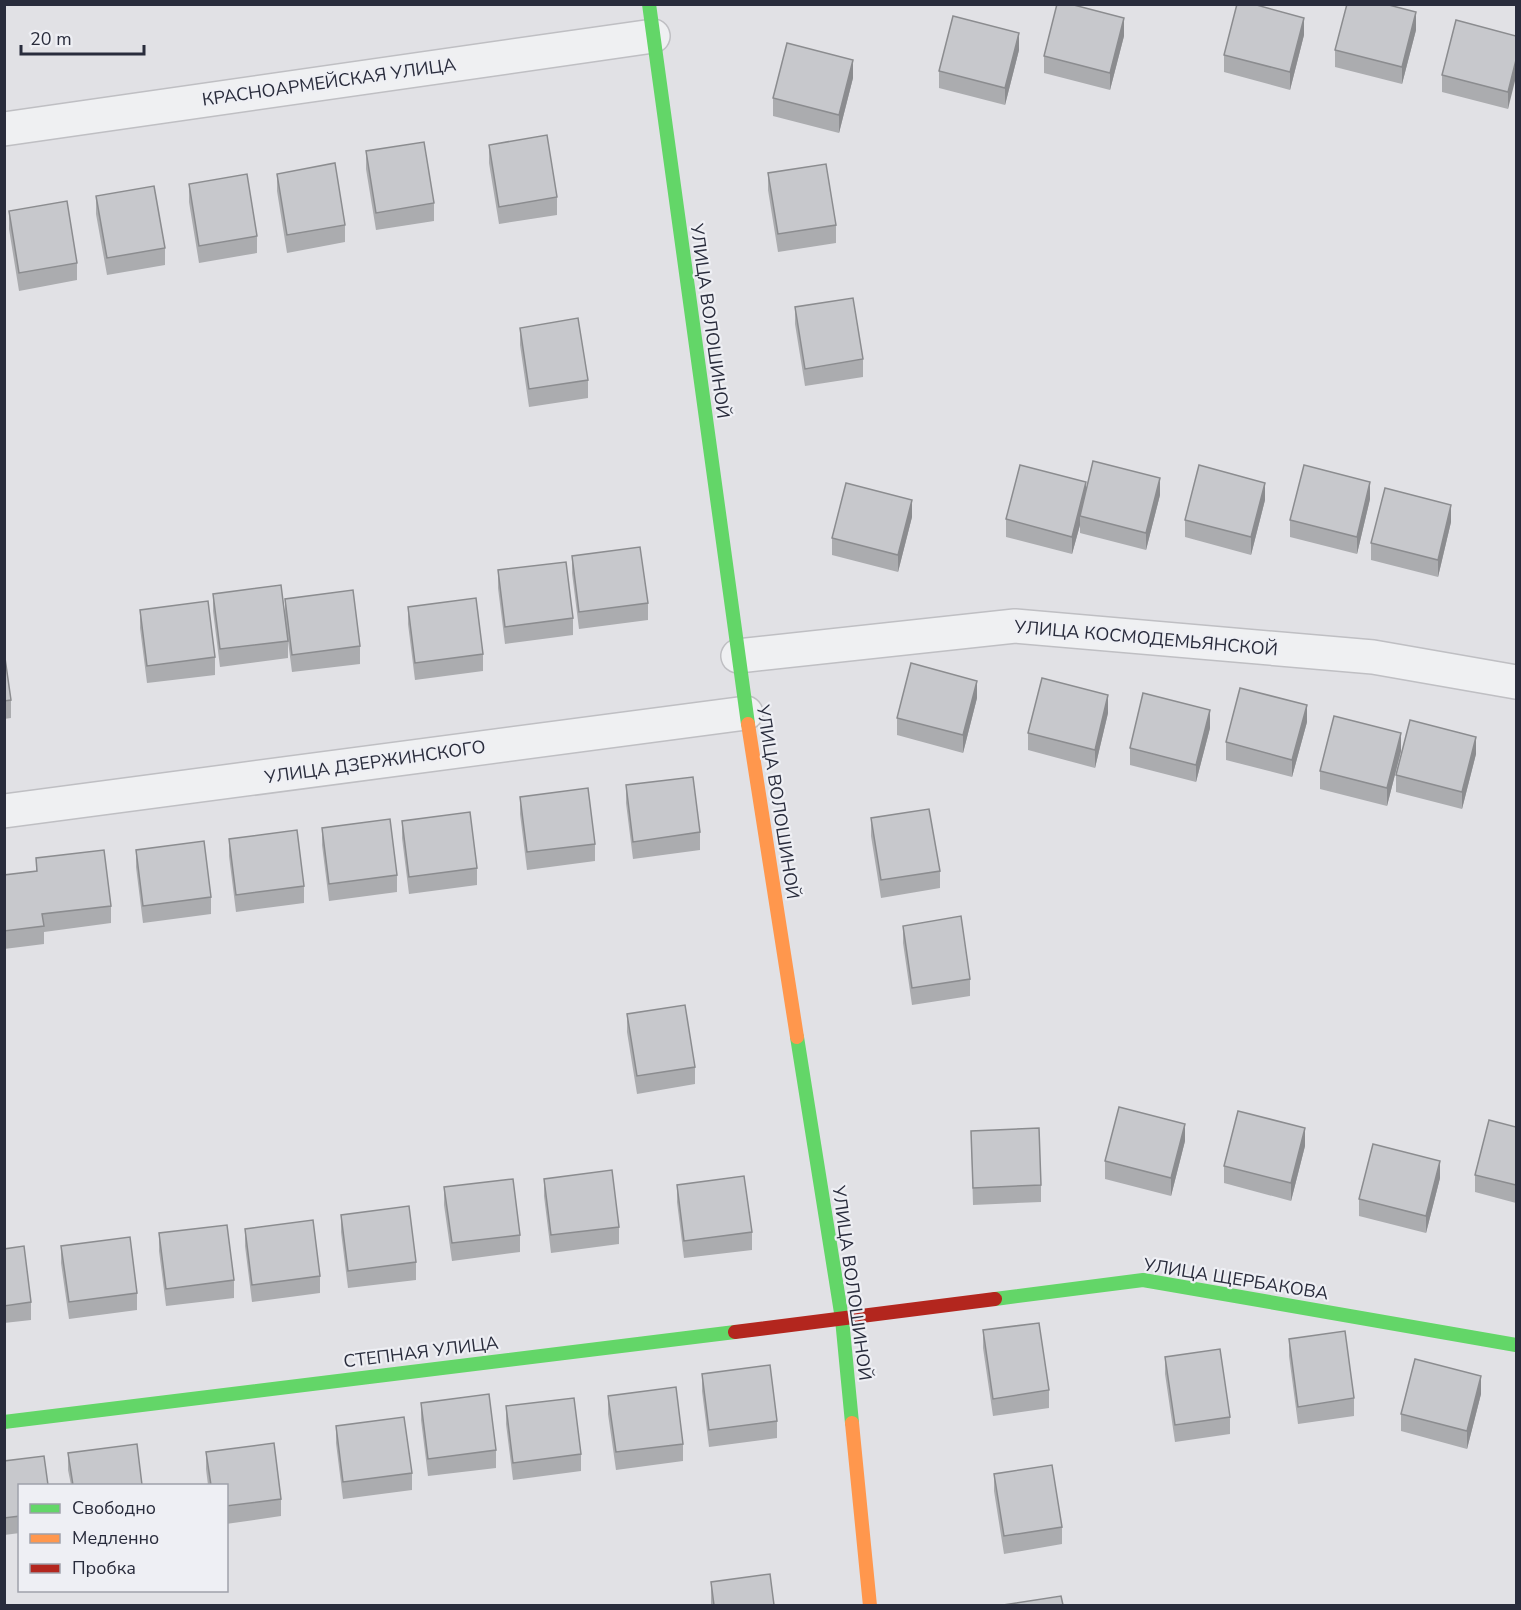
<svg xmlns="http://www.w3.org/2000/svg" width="1521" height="1610" viewBox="0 0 1521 1610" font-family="'Nunito Sans',sans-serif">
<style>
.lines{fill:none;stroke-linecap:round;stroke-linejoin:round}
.street-casing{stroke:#bfbfc3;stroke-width:36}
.street{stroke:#eff0f2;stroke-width:33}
.fast{stroke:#63d668;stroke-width:14}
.slow{stroke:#ff974d;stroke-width:14}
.jam{stroke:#b3261e;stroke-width:14}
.wall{fill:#abacaf}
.shaded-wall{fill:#8b8c8f}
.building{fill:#c7c8cc;stroke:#8b8c8f;stroke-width:1.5}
.labels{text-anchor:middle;stroke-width:4.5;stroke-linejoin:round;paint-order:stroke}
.street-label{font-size:18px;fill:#292c3c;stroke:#eeeff4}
</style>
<rect width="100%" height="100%" fill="#e1e1e5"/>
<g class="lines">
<g class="street-casing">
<path id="street" d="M 4,129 L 653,36
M 738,656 L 1015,626 L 1373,657 L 1516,682
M 4,811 L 746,713"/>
</g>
<use href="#street" class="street"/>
<path class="fast" d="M 649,4 L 748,724
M 797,1037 L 842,1319 L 852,1423
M 995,1299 L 1143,1280 L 1516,1345
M 4,1422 L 735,1332"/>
<path class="slow" d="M 748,724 L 797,1037
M 852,1423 L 870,1606"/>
<path class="jam" d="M 735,1332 L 995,1299"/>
</g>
<path class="wall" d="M 1416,30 L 1402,84 L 1335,67 L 1335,50 Z
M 1304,35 L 1290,90 L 1224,72 L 1224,55 Z
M 1124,36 L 1110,90 L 1044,73 L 1044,56 Z
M 1516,36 L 1508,109 L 1442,92 L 1442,75 Z
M 1019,50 L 1005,105 L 939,88 L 939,71 Z
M 853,78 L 839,133 L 773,116 L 773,98 Z
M 489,145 L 557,197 L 557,215 L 499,224 L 489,163 Z
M 366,151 L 434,203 L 434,221 L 376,230 L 366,169 Z
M 768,173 L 836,225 L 836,243 L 778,252 L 768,190 Z
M 277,174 L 345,225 L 345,242 L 287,253 L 277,191 Z
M 189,184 L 257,236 L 257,253 L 199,263 L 189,202 Z
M 96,196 L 165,248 L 165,265 L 107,275 L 96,214 Z
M 9,211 L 77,263 L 77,280 L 19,291 L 9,229 Z
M 795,307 L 863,359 L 863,377 L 805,386 L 795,324 Z
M 520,328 L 588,380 L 588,398 L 529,407 L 520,345 Z
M 1086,490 L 1160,495 L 1146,550 L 1080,533 L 1080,525 L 1072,554 L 1006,537 L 1006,519 Z
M 1370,499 L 1357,554 L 1290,537 L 1290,520 Z
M 1265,500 L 1251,555 L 1185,537 L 1185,520 Z
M 912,517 L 898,572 L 832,555 L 832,538 Z
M 1451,522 L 1438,577 L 1371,560 L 1371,543 Z
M 572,556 L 648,603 L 648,620 L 579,629 L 572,573 Z
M 498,570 L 573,618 L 573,635 L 505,644 L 498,588 Z
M 213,594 L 285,616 L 285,599 L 360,646 L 360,664 L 292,672 L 288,641 L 288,658 L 220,667 L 213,611 Z
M 408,607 L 483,654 L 483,671 L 415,680 L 408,624 Z
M 140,610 L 215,657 L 215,675 L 147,683 L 140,628 Z
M 4,651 L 11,700 L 11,718 L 4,719 Z
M 977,698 L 963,753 L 897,735 L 897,718 Z
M 1108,713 L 1095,768 L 1028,750 L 1028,733 Z
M 1307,722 L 1292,777 L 1226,760 L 1226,742 Z
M 1210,728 L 1196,782 L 1130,765 L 1130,748 Z
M 1401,751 L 1387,806 L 1320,789 L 1320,771 Z
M 1476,754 L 1462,809 L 1396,792 L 1396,775 Z
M 626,785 L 700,832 L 700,850 L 633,859 L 626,803 Z
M 520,797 L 595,844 L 595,861 L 527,870 L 520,814 Z
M 871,818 L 940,871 L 940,888 L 881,898 L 871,836 Z
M 402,821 L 477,868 L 477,885 L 409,894 L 402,838 Z
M 322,828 L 397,875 L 397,892 L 329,901 L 322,845 Z
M 229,839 L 304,886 L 304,903 L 236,912 L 229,856 Z
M 136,850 L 211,897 L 211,914 L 143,923 L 136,867 Z
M 36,858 L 111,906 L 111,923 L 44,932 L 44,944 L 4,949 L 4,875 L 36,871 Z
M 903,926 L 970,979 L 970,996 L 912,1005 L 903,943 Z
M 627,1014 L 695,1067 L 695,1084 L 637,1094 L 627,1032 Z
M 1516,1127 L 1516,1203 L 1475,1192 L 1475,1175 Z
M 971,1131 L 1041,1185 L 1041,1202 L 973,1205 Z
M 1185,1141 L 1171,1196 L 1105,1179 L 1105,1161 Z
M 1305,1146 L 1291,1201 L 1224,1183 L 1224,1166 Z
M 1440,1178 L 1426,1233 L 1359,1216 L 1359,1199 Z
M 544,1179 L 619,1227 L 619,1244 L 551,1253 L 544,1196 Z
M 677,1185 L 752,1232 L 752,1250 L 684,1258 L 677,1202 Z
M 444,1187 L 520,1235 L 520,1252 L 452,1261 L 444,1205 Z
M 341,1215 L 416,1262 L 416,1280 L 348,1288 L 341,1232 Z
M 245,1229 L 320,1276 L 320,1293 L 252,1302 L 245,1246 Z
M 159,1233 L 234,1280 L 234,1298 L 166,1306 L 159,1251 Z
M 61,1246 L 137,1293 L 137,1310 L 69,1319 L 61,1263 Z
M 4,1249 L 31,1302 L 31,1320 L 4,1323 Z
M 983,1330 L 1049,1390 L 1049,1408 L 993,1416 L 983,1348 Z
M 1289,1339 L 1354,1398 L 1354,1416 L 1298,1424 L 1289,1356 Z
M 1165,1357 L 1230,1417 L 1230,1434 L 1175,1442 L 1165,1374 Z
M 702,1374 L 777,1421 L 777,1438 L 709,1447 L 702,1391 Z
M 1481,1394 L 1467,1449 L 1401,1431 L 1401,1414 Z
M 608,1396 L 683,1444 L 683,1461 L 616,1470 L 608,1414 Z
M 421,1403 L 496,1450 L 496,1468 L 428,1476 L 421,1420 Z
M 506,1406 L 581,1454 L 581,1471 L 513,1480 L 506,1424 Z
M 336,1426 L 412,1473 L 412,1490 L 343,1499 L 336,1443 Z
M 206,1452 L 281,1499 L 281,1516 L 226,1524 L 226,1485 L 208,1485 L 206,1469 Z
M 68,1453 L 142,1485 L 71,1485 L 68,1470 Z
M 4,1461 L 20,1485 L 20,1533 L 4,1535 Z
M 994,1474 L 1062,1527 L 1062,1544 L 1004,1554 L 994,1491 Z
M 711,1582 L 774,1605 L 711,1605 Z"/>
<path class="shaded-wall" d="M 1416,12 L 1416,30 L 1402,84 L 1402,67 Z
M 1124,18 L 1124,36 L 1110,90 L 1110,73 Z
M 1304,18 L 1304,35 L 1290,90 L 1290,72 Z
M 1019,33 L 1019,50 L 1005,105 L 1005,88 Z
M 853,60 L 853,78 L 839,133 L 839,115 Z
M 1516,60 L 1516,77 L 1508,109 L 1508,92 Z
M 1160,478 L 1160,495 L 1146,550 L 1146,533 Z
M 1086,482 L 1086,499 L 1080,516 L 1080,525 L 1072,554 L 1072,537 Z
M 1370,482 L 1370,499 L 1357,554 L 1357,537 Z
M 1265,483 L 1265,500 L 1251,555 L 1251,537 Z
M 912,500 L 912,517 L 898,572 L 898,555 Z
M 1451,505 L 1451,522 L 1438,577 L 1438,560 Z
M 977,681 L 977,698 L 963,753 L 963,735 Z
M 1108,695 L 1108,713 L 1095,768 L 1095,750 Z
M 1307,705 L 1307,722 L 1292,777 L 1292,760 Z
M 1210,710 L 1210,728 L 1196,782 L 1196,765 Z
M 1401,733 L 1401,751 L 1387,806 L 1387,788 Z
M 1476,737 L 1476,754 L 1462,809 L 1462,792 Z
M 1185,1124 L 1185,1141 L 1171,1196 L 1171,1178 Z
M 1305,1128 L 1305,1146 L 1291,1201 L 1291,1183 Z
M 1440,1161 L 1440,1178 L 1426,1233 L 1426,1216 Z
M 1481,1376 L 1481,1394 L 1467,1449 L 1467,1431 Z"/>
<path class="building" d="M 1057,4 L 1070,4 L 1124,18 L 1110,73 L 1044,56 Z
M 1237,4 L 1253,4 L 1304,18 L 1290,72 L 1224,55 Z
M 1347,4 L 1385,4 L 1416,12 L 1402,67 L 1335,50 Z
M 953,16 L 1019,33 L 1005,88 L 939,71 Z
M 1456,20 L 1516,36 L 1516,60 L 1508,92 L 1442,75 Z
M 787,43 L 853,60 L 839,115 L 773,98 Z
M 547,135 L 557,197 L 499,207 L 489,145 Z
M 424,142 L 434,203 L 376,213 L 366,151 Z
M 335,163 L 345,225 L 287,235 L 277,174 Z
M 826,164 L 836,225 L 778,234 L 768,173 Z
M 247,174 L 257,236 L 199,246 L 189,184 Z
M 154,186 L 165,248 L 107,258 L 96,196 Z
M 67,201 L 77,263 L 19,273 L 9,211 Z
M 853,298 L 863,359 L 805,369 L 795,307 Z
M 578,318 L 588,380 L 529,389 L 520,328 Z
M 1093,461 L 1160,478 L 1146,533 L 1080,516 Z
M 1020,465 L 1086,482 L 1072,537 L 1006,519 Z
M 1199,465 L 1265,483 L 1251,537 L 1185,520 Z
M 1304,465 L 1370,482 L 1357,537 L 1290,520 Z
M 846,483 L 912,500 L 898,555 L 832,538 Z
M 1385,488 L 1451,505 L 1438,560 L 1371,543 Z
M 640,547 L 648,603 L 579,612 L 572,556 Z
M 566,562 L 573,618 L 505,627 L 498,570 Z
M 281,585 L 288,641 L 220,649 L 213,594 Z
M 353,590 L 360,646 L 292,655 L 285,599 Z
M 476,598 L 483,654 L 415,663 L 408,607 Z
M 208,601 L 215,657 L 147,666 L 140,610 Z
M 4,651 L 11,700 L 4,701 Z
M 911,663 L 977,681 L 963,735 L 897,718 Z
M 1042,678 L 1108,695 L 1095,750 L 1028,733 Z
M 1240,688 L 1307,705 L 1292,760 L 1226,742 Z
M 1143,693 L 1210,710 L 1196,765 L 1130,748 Z
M 1334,716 L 1401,733 L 1387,788 L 1320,771 Z
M 1410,720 L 1476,737 L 1462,792 L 1396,775 Z
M 693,777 L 700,832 L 633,842 L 626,785 Z
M 588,788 L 595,844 L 527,852 L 520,797 Z
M 929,809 L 940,871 L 881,880 L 871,818 Z
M 470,812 L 477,868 L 409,877 L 402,821 Z
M 390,819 L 397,875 L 329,884 L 322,828 Z
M 297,830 L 304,886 L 236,895 L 229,839 Z
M 204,841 L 211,897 L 143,906 L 136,850 Z
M 104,850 L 111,906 L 42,914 L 44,926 L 4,931 L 4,875 L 37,871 L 36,858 Z
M 961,916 L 970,979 L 912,988 L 903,926 Z
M 685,1005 L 695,1067 L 637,1076 L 627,1014 Z
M 1119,1107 L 1185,1124 L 1171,1178 L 1105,1161 Z
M 1238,1111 L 1305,1128 L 1291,1183 L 1224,1166 Z
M 1489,1120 L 1516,1127 L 1516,1185 L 1475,1175 Z
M 1039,1128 L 1041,1185 L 973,1188 L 971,1131 Z
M 1373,1144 L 1440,1161 L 1426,1216 L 1359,1199 Z
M 612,1170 L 619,1227 L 551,1235 L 544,1179 Z
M 744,1176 L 752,1232 L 684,1241 L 677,1185 Z
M 513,1179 L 520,1235 L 452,1243 L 444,1187 Z
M 409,1206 L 416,1262 L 348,1271 L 341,1215 Z
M 313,1220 L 320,1276 L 252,1285 L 245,1229 Z
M 227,1225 L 234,1280 L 166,1289 L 159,1233 Z
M 130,1237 L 137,1293 L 69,1302 L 61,1246 Z
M 24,1246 L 31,1302 L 4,1306 L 4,1249 Z
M 1039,1323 L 1049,1390 L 993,1399 L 983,1330 Z
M 1345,1331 L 1354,1398 L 1298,1407 L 1289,1339 Z
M 1220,1349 L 1230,1417 L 1175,1425 L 1165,1357 Z
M 1415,1359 L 1481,1376 L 1467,1431 L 1401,1414 Z
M 770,1365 L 777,1421 L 709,1430 L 702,1374 Z
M 676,1387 L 683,1444 L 616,1452 L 608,1396 Z
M 489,1394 L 496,1450 L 428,1459 L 421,1403 Z
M 574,1398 L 581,1454 L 513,1463 L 506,1406 Z
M 404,1417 L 412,1473 L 343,1482 L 336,1426 Z
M 274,1443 L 281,1499 L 226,1506 L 226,1485 L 211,1485 L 206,1452 Z
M 137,1444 L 142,1485 L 73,1485 L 68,1453 Z
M 44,1456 L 48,1485 L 20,1485 L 20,1516 L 4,1518 L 4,1461 Z
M 1052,1465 L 1062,1527 L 1004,1536 L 994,1474 Z
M 770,1574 L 774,1605 L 714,1605 L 711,1582 Z
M 1061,1596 L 1063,1605 L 1003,1605 Z"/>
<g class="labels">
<g class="street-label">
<text transform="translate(329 82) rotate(-8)" y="6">КРАСНОАРМЕЙСКАЯ УЛИЦА</text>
<text transform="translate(710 321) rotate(82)" y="6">УЛИЦА ВОЛОШИНОЙ</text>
<text transform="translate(1146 638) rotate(5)" y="6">УЛИЦА КОСМОДЕМЬЯНСКОЙ</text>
<text transform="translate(375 762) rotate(-8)" y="6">УЛИЦА ДЗЕРЖИНСКОГО</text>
<text transform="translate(778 802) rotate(81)" y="6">УЛИЦА ВОЛОШИНОЙ</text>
<text transform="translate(1236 1279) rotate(9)" y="6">УЛИЦА ЩЕРБАКОВА</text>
<text transform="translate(852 1283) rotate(82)" y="6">УЛИЦА ВОЛОШИНОЙ</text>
<text transform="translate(421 1352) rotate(-7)" y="6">СТЕПНАЯ УЛИЦА</text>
</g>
</g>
<rect width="1521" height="1610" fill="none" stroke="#292c3c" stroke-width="12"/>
<rect x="18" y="1484" width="210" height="108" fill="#eeeff4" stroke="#9fa1aa" stroke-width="1.5"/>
<rect x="30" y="1504" width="30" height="9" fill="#63d668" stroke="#9fa1aa" stroke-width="1.5"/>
<text x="72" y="1514" font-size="18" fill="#292c3c">Свободно</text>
<rect x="30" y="1534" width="30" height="9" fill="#ff974d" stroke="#9fa1aa" stroke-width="1.5"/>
<text x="72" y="1544" font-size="18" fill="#292c3c">Медленно</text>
<rect x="30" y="1564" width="30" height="9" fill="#b3261e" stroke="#9fa1aa" stroke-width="1.5"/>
<text x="72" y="1574" font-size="18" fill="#292c3c">Пробка</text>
<path d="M21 45v9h123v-9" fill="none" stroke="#292c3c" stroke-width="3"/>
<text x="30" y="45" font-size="18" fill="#292c3c" stroke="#eeeff4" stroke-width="4.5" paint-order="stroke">20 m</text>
</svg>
